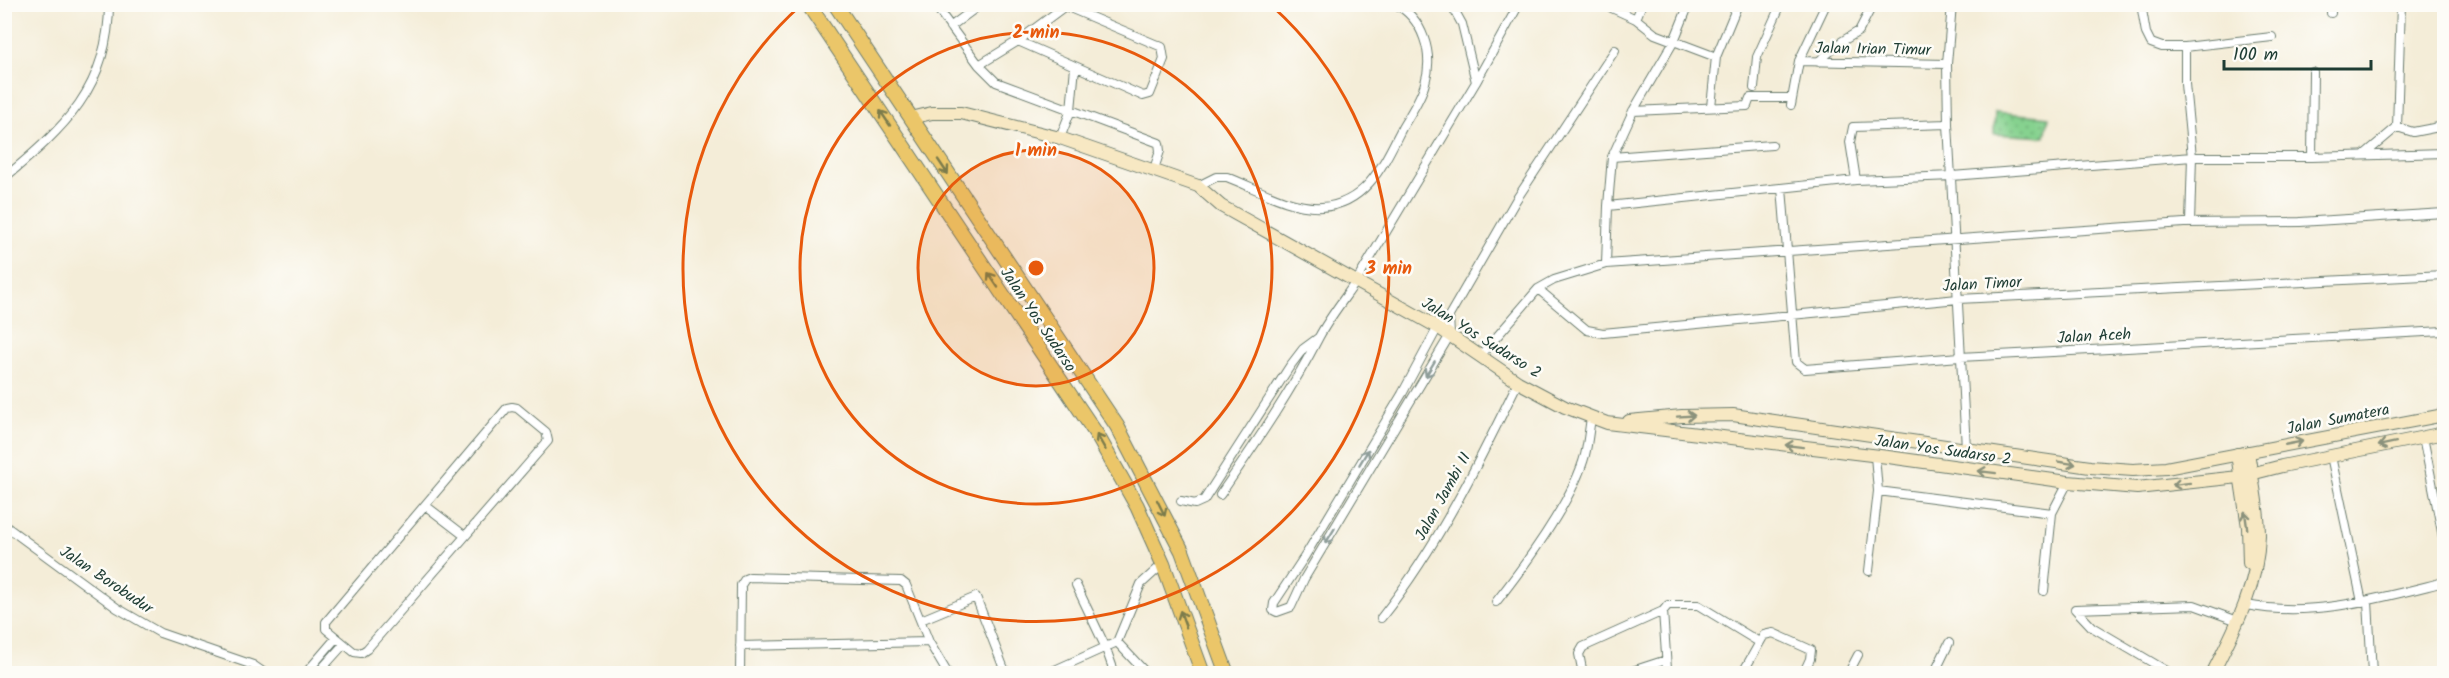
<svg xmlns="http://www.w3.org/2000/svg" width="2449" height="678" viewBox="0 0 2449 678" font-family="Kalam,sans-serif">
<style>
.park{fill:url(#park-dots);stroke:#528862;stroke-width:1.5}
.lines{fill:none;stroke-linecap:round;stroke-linejoin:round}
.minor-casing{stroke:#6a7b6d;stroke-width:10}
.secondary-casing{stroke:#6a7b6d;stroke-width:14}
.primary-casing{stroke:#6a7b6d;stroke-width:16}
.minor{stroke:#fff;stroke-width:8}
.secondary{stroke:#f7e8c3;stroke-width:12}
.primary{stroke:#ebc669;stroke-width:14}
.oneway{stroke:#7b7b4c}
.oneway2{stroke:#8f9e9a}
.oneway3{stroke:#8b927c}
.ring{fill:none;stroke:#e8590c;stroke-width:3}
.labels{text-anchor:middle;stroke-width:5;stroke-linejoin:round;paint-order:stroke}
.street-label{font-size:16px;fill:#1f3d34;stroke:#fdfcf7}
.centre{fill:#e8590c;stroke:#fdfcf7;stroke-width:3}
.ring-label{font-size:18px;text-anchor:middle;font-weight:bold;fill:#e8590c;stroke:#fdfcf7;stroke-width:5;stroke-linejoin:round;paint-order:stroke}
</style>
<defs>
<pattern id="park-dots" width="8" height="8" patternUnits="userSpaceOnUse" patternTransform="scale(1.5)"><rect width="8" height="8" fill="#86d28f"/><path d="M2 2h.1M6 6h.1" fill="none" stroke="#6dac76" stroke-width="1.8" stroke-linecap="round"/></pattern>
</defs>
<rect width="100%" height="100%" fill="#fdfcf7"/>
<filter id="ink" filterUnits="userSpaceOnUse"><feTurbulence type="fractalNoise" baseFrequency=".0167" numOctaves="2"/><feDisplacementMap in="SourceGraphic" scale="12" xChannelSelector="R" yChannelSelector="G"/><feConvolveMatrix kernelMatrix="1 2 1 2 8 2 1 2 1" color-interpolation-filters="sRGB"/></filter>
<filter id="wash" filterUnits="userSpaceOnUse"><feTurbulence type="fractalNoise" baseFrequency=".008" numOctaves="4" result="noise"/><feDisplacementMap in="SourceGraphic" scale="24" xChannelSelector="R" yChannelSelector="G"/><feGaussianBlur stdDeviation="1.35" result="paint"/><feColorMatrix in="noise" values="0 0 0 0 0 0 0 0 0 0 0 0 0 0 0 0 0 1.4 0 .05"/><feComposite in="paint" operator="in"/></filter>
<g filter="url(#wash)">
<rect width="100%" height="100%" fill="#f4edd8"/>
<path class="park" d="M 1995,112 L 2049,117 L 2045,137 L 1994,134 Z"/>
</g>
<g filter="url(#ink)">
<g class="lines">
<g class="minor-casing">
<path id="minor" d="M 934,4 L 979,65 L 996,82 L 1159,143 L 1160,151 L 1153,172
M 1603,4 L 1636,19
M 1642,4 L 1636,19 L 1655,34 L 1716,57
M 1952,4 L 1947,64 L 1948,124 L 1966,448
M 2141,4 L 2146,33 L 2151,43 L 2162,47 L 2185,47 L 2185,84 L 2192,157 L 2190,223
M 2331,4 L 2331,13
M 950,27 L 981,4
M 2185,47 L 2272,37
M 1799,61 L 1947,64
M 1818,62 L 1841,42 L 1859,31 L 1873,4
M 979,65 L 1018,41 L 1065,6 L 1162,47 L 1164,59 L 1150,94 L 1143,96 L 1018,41
M 1476,82 L 1519,4
M 1754,88 L 1757,57 L 1781,4
M 1791,105 L 1799,61 L 1826,4
M 1711,107 L 1716,57 L 1738,4
M 1633,111 L 1747,106 L 1750,98 L 1792,98
M 2397,127 L 2401,4
M 1060,138 L 1071,110 L 1075,67
M 2365,154 L 2397,127 L 2413,132 L 2444,126
M 1612,157 L 1772,145
M 2312,157 L 2313,72
M 4,178 C 64,128 109,88 109,4
M 1856,180 L 1850,142 L 1853,127 L 1948,124
M 1198,186 L 1216,177 L 1227,177 C 1256,188 1290,209 1322,207 C 1367,204 1384,163 1402,128 C 1410,114 1421,99 1425,83 C 1434,54 1423,18 1395,4
M 1782,188 L 1796,362 L 1805,369 L 1960,357 L 2444,331
M 1608,206 L 1612,157 L 1633,111 L 1674,41 L 1689,4
M 1606,264 L 1608,206 L 1856,180 L 1952,176 L 2192,157 L 2312,157 L 2444,153
M 1538,289 L 1587,330 L 1603,333 L 1958,299 L 2444,275
M 1449,316 L 1450,335 L 1304,579 L 1291,607 L 1277,612 L 1273,610 L 1274,603 L 1305,556 L 1402,394 L 1438,327 L 1449,316 L 1516,200 L 1615,50
M 1481,355 L 1538,289 L 1554,280 L 1606,264 L 2184,223 L 2300,222 L 2444,213
M 512,407 L 517,408 L 546,432 L 548,441 L 367,649 L 361,653 L 354,652 L 326,629 L 326,622 L 507,408 Z
M 2423,437 L 2444,542
M 2331,456 L 2362,602
M 1878,491 L 2052,513
M 1220,495 C 1255,444 1291,392 1319,337 C 1330,316 1346,297 1359,277 C 1398,212 1437,147 1476,82 L 1462,24 L 1451,4
M 1181,501 L 1195,504 L 1204,500 L 1290,366 L 1303,349 L 1318,338
M 426,506 L 465,536
M 4,525 L 117,608 L 160,633 L 253,665 L 266,674
M 1869,571 L 1878,491 L 1875,456
M 1076,585 L 1105,646 L 1115,674
M 2044,591 L 2052,513 L 2068,482
M 2368,601 L 2372,674
M 1496,602 C 1525,565 1573,500 1585,455 C 1588,443 1589,430 1591,418
M 2246,605 C 2313,618 2380,598 2444,582
M 1381,618 C 1438,546 1478,464 1518,382
M 921,620 L 976,597 L 1006,674
M 1117,642 L 1147,674
M 740,646 L 929,642
M 1667,669 L 1663,611 L 1668,605 L 1698,605 L 1759,642
M 305,674 L 336,638
M 317,674 L 344,644
M 740,674 L 741,585 L 745,579 L 750,577 L 901,581 L 906,585 L 929,642 L 948,674
M 1046,674 L 1117,642 L 1141,584 L 1163,564
M 1583,674 L 1579,654 L 1583,647 L 1663,611
M 1623,674 L 1666,660
M 1654,674 L 1667,669 L 1685,674
M 1742,674 L 1764,635 L 1773,633 L 1811,650 L 1810,659 L 1803,674
M 1848,674 L 1858,655
M 1934,674 L 1949,643
M 2172,674 L 2092,627 L 2075,609 L 2194,605 L 2238,621"/>
</g>
<g class="secondary-casing">
<path id="secondary" d="M 911,118 L 932,113 L 961,113 L 1060,138 L 1198,186 L 1221,206 L 1439,328 L 1518,382 L 1565,407 L 1607,423 L 1888,457 L 2068,482 L 2137,488 L 2239,477 L 2282,466 L 2444,433
M 1629,421 L 1682,416 L 1733,415 L 2090,467 L 2133,470 L 2166,468 L 2444,415
M 2237,454 L 2248,527 L 2249,563
M 2212,674 C 2235,629 2258,586 2259,535 C 2259,508 2252,479 2248,452"/>
</g>
<g class="primary-casing">
<path id="primary" d="M 808,4 L 1097,435 L 1137,506 L 1163,564 L 1203,674
M 835,4 L 1117,426 L 1182,551 L 1227,674"/>
</g>
<use href="#minor" class="minor"/>
<use href="#secondary" class="secondary"/>
<use href="#primary" class="primary"/>
</g>
<defs><path id="oneway-shaft" d="M-6 0H5M1.5-3L5.5 0L1.5 3" fill="none" stroke-width="1.6" stroke-linecap="round" stroke-linejoin="round" transform="scale(1.5)"/></defs>
<g class="oneway">
<use href="#oneway-shaft" transform="translate(885 118) rotate(-124)"/>
<use href="#oneway-shaft" transform="translate(943 167) rotate(56)"/>
<use href="#oneway-shaft" transform="translate(993 280) rotate(-124)"/>
<use href="#oneway-shaft" transform="translate(1101 442) rotate(-120)"/>
<use href="#oneway-shaft" transform="translate(1161 508) rotate(64)"/>
<use href="#oneway-shaft" transform="translate(1183 619) rotate(-110)"/>
</g>
<g class="oneway2">
<use href="#oneway-shaft" transform="translate(1430 369) rotate(121)"/>
<use href="#oneway-shaft" transform="translate(1364 457) rotate(-59)"/>
<use href="#oneway-shaft" transform="translate(1330 536) rotate(121)"/>
</g>
<g class="oneway3">
<use href="#oneway-shaft" transform="translate(1686 416) rotate(-4)"/>
<use href="#oneway-shaft" transform="translate(2294 443) rotate(-11)"/>
<use href="#oneway-shaft" transform="translate(2387 444) rotate(168)"/>
<use href="#oneway-shaft" transform="translate(1794 446) rotate(-173)"/>
<use href="#oneway-shaft" transform="translate(2067 463) rotate(9)"/>
<use href="#oneway-shaft" transform="translate(1987 472) rotate(-173)"/>
<use href="#oneway-shaft" transform="translate(2181 484) rotate(173)"/>
<use href="#oneway-shaft" transform="translate(2246 520) rotate(-98)"/>
</g>
</g>
<circle cx="1036" cy="268" r="118" fill="#e8590c" fill-opacity=".12"/>
<g class="ring">
<circle cx="1036" cy="268" r="118"/>
<circle cx="1036" cy="268" r="236"/>
<path d="M1272 6A353 353 0 1 1 800 6"/>
</g>
<g class="labels">
<g class="street-label">
<text transform="translate(1873 48) rotate(1)" y="6">Jalan Irian Timur</text>
<text transform="translate(1982 283) rotate(-3)" y="6">Jalan Timor</text>
<text transform="translate(1039 319) rotate(56)" y="6">Jalan Yos Sudarso</text>
<text transform="translate(2094 335) rotate(-3)" y="6">Jalan Aceh</text>
<text transform="translate(1482 337) rotate(32)" y="6">Jalan Yos Sudarso 2</text>
<text transform="translate(2338 418) rotate(-11)" y="6">Jalan Sumatera</text>
<text transform="translate(1943 449) rotate(8)" y="6">Jalan Yos Sudarso 2</text>
<text transform="translate(1442 496) rotate(-61)" y="6">Jalan Jambi II</text>
<text transform="translate(107 579) rotate(34)" y="6">Jalan Borobudur</text>
</g>
</g>
<circle cx="1036" cy="268" r="9" class="centre"/>
<g class="ring-label">
<text x="1036" y="38">2 min</text>
<text x="1036" y="156">1 min</text>
<text x="1389" y="274">3 min</text>
</g>
<rect width="2449" height="678" fill="none" stroke="#fdfcf7" stroke-width="24"/>
<path d="M2224 60v9h147v-9" fill="none" stroke="#1f3d34" stroke-width="3"/>
<text x="2233" y="60" font-size="18" fill="#1f3d34" stroke="#fdfcf7" stroke-width="4.5" paint-order="stroke">100 m</text>
</svg>
